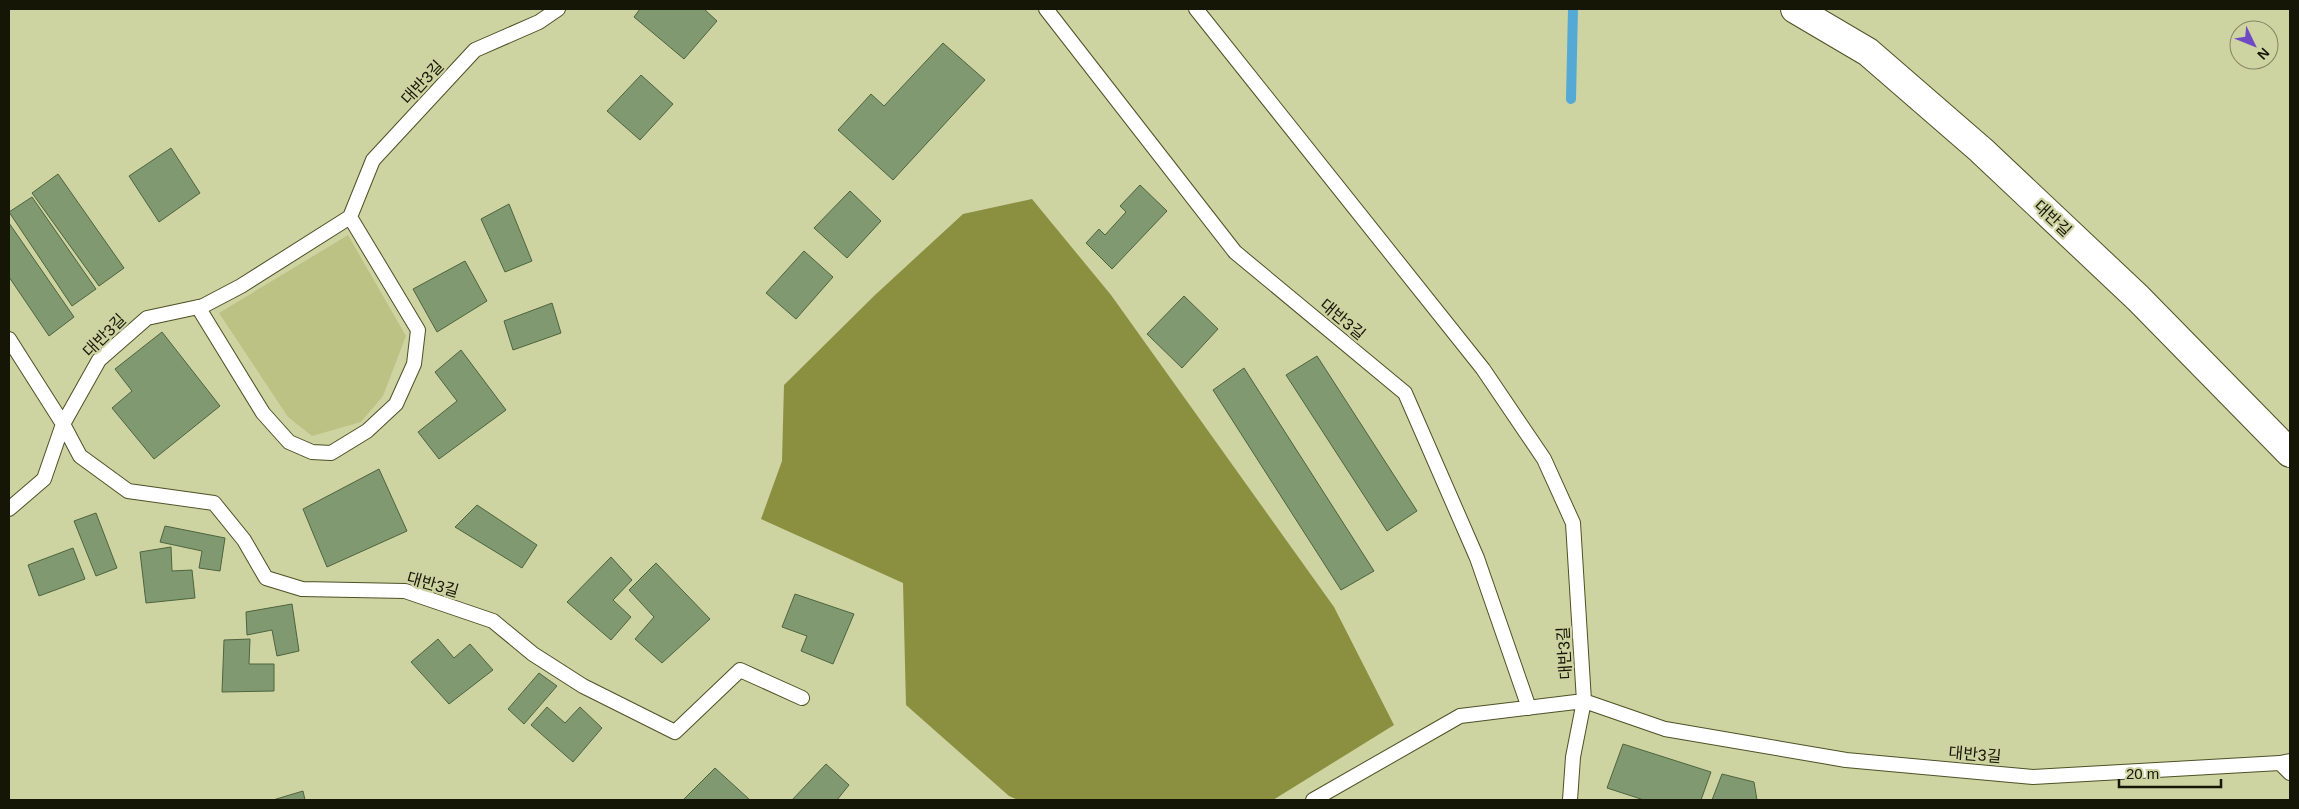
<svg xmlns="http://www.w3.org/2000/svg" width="2299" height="809" viewBox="0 0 2299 809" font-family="Helvetica,'Noto Sans KR',sans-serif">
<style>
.green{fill:#bcc283}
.forest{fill:#8a9040}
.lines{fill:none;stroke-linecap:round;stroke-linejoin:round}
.stream{stroke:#54aad5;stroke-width:10}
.building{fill:#819970;stroke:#4e643d}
.service-casing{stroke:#4d5124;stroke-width:16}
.tertiary-casing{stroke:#4d5124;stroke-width:30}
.service{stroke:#fff;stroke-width:14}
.tertiary{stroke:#fff;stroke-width:28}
.labels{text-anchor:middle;stroke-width:4.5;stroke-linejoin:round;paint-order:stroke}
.street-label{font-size:16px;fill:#151605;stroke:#ced3a2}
</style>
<rect width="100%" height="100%" fill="#ced3a2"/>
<path class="green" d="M 348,235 L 406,336 L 383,396 L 361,422 L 312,436 L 288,417 L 219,313 Z"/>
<path class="forest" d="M 1032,199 L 1111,295 L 1334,607 L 1394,725 L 1273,800 L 1018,800 L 1009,796 L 906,705 L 903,583 L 761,519 L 782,461 L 784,385 L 875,295 L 963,214 Z"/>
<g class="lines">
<path class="stream" d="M 1571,99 L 1573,9"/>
</g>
<path class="building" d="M 640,9 L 704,9 L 717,21 L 684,59 L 634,17 Z
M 943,43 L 985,80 L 893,180 L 838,130 L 871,94 L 884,106 Z
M 641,75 L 673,104 L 640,140 L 607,111 Z
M 171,148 L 200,193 L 159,222 L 129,176 Z
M 58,174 L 124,268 L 99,286 L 32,193 Z
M 1140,185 L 1167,211 L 1112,269 L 1086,243 L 1099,229 L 1105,235 L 1126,212 L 1120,206 Z
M 850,191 L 881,221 L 847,258 L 814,228 Z
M 32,197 L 96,289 L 72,306 L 9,212 Z
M 509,204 L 532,261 L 505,272 L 481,219 Z
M 9,223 L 74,317 L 49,336 L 9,277 Z
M 804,251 L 833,277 L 796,319 L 766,293 Z
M 465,261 L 487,301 L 437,332 L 413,289 Z
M 1184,296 L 1218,329 L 1182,368 L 1147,334 Z
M 552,303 L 561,333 L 513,350 L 504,321 Z
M 162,332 L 220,406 L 154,459 L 112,408 L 132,391 L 115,369 Z
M 461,350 L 506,410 L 439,459 L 418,432 L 457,401 L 435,372 Z
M 1317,356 L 1417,511 L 1387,531 L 1286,375 Z
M 1244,368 L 1374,571 L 1341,590 L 1213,390 Z
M 379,469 L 407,531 L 327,567 L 303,509 Z
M 477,505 L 537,545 L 522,568 L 455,527 Z
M 96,513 L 117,568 L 96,576 L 74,521 Z
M 165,526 L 225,538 L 220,571 L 199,568 L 202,551 L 160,542 Z
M 171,547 L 172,571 L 192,570 L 195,598 L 146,603 L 140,552 Z
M 73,548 L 85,579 L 39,596 L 28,565 Z
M 611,557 L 632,580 L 613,600 L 631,617 L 611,640 L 567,602 Z
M 656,563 L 710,619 L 662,663 L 635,639 L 654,617 L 629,590 Z
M 795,594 L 854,614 L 833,664 L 801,651 L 807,636 L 782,627 Z
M 292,604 L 299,651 L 277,656 L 272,630 L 247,635 L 246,612 Z
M 250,639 L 249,664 L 274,664 L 274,691 L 222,692 L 224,640 Z
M 438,639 L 454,658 L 470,644 L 493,670 L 449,704 L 411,662 Z
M 539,673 L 557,686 L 524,724 L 508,709 Z
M 547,707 L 565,723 L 580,707 L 602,728 L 573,762 L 531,725 Z
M 1623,744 L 1711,772 L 1701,800 L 1644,800 L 1607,788 Z
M 826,764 L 849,785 L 837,800 L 792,800 Z
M 715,768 L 750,800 L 683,800 Z
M 1722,774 L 1754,782 L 1757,800 L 1712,800 Z
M 303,791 L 305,800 L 273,800 Z"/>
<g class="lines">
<g class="service-casing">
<path id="service" d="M 1046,9 L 1235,252 L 1405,393 L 1477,558 L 1529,708
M 1196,9 L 1483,369 L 1544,459 L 1573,523 L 1584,701 L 1573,757 L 1570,800
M 198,307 L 263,413 L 289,442 L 312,452 L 331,453 L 367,431 L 396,404 L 414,364 L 418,330 L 350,217
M 9,339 L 63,424 L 80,456 L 128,491 L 214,503 L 244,540 L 266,578 L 302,589 L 405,591 L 493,621 L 533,654 L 583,686 L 675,732 L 740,670 L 802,698
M 9,509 L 44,479 L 63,424 L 99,360 L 147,318 L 203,306 L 241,286 L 350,217 L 373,160 L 475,50 L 539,22 L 558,9
M 2290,761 L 2280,763 L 2290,773
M 1313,800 L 1460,716 L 1584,701 L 1665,729 L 1846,760 L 2033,777 L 2280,763"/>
</g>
<g class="tertiary-casing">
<path id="tertiary" d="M 1795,9 L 1868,52 L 1981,150 L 2138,298 L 2290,453"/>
</g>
<use href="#service" class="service"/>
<use href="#tertiary" class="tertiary"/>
</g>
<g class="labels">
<g class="street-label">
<text transform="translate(422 82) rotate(-47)" y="6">대반3길</text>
<text transform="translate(2053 218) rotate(43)" y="6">대반길</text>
<text transform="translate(1343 319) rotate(40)" y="6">대반3길</text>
<text transform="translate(104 335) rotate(-45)" y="6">대반3길</text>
<text transform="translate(433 584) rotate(16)" y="6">대반3길</text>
<text transform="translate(1564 653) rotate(-93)" y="6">대반3길</text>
<text transform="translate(1975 754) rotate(5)" y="6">대반3길</text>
</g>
</g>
<rect width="2299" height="809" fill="none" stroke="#151605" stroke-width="20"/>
<g transform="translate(2254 45) rotate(133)"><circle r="24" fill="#ced3a2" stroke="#848763"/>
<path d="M0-4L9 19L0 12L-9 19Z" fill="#6e4bc4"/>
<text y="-8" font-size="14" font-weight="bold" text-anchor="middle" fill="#151605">N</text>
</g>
<path d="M2119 779v8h102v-8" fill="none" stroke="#151605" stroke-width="2.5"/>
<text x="2126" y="779" font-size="15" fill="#151605" stroke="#ced3a2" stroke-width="4" paint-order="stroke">20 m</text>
</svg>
